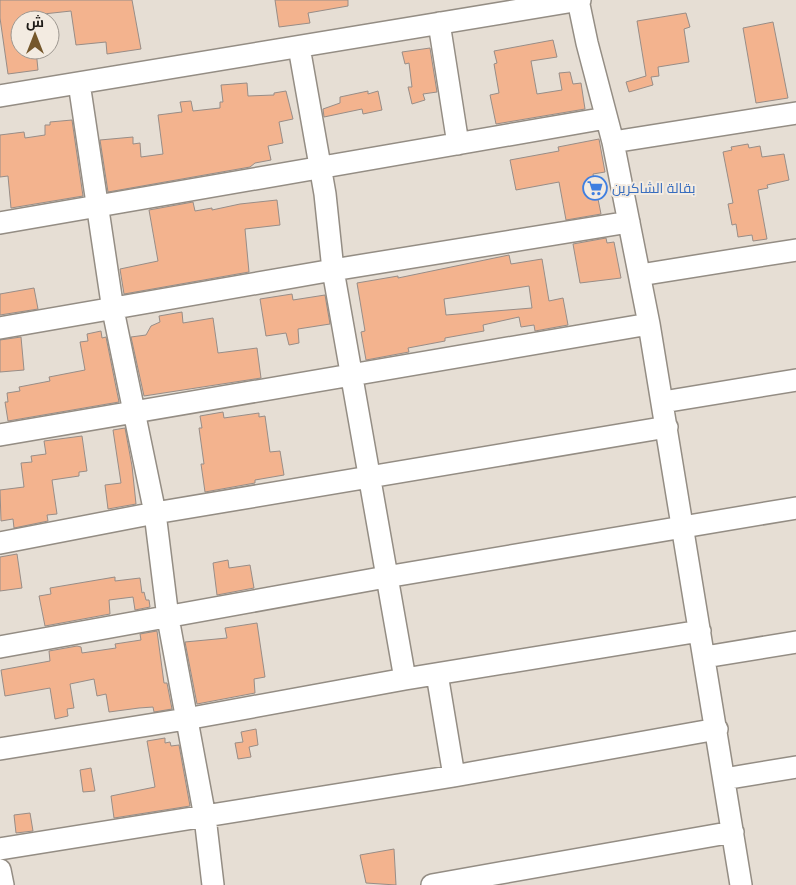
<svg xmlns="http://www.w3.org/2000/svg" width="796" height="885" viewBox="0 0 796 885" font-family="'Source Serif 4',Cairo,serif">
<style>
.building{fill:#f3b38e;stroke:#988d87;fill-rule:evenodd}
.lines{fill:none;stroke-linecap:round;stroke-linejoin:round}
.minor-casing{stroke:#948d84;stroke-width:24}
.minor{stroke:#fff;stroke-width:21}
.labels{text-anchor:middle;stroke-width:4;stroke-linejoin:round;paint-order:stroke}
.shop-label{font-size:14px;fill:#366cbe;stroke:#f3ebe1;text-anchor:start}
</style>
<rect width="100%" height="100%" fill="#e6ded4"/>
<path class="building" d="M 0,0 L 132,0 L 141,49 L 107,54 L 106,42 L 76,45 L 71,11 L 25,16 L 25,19 L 20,20 L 20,50 L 36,50 L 38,70 L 8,74 L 0,18 Z
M 275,0 L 348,0 L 348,6 L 308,13 L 310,23 L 279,27 Z
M 686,13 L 690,27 L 684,29 L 689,62 L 658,67 L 659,76 L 651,77 L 653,85 L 629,92 L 626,82 L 646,76 L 637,21 Z
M 773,22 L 788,98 L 756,103 L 743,28 Z
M 553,40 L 557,57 L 531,61 L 537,94 L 562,90 L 559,73 L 570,72 L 573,84 L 581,83 L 585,109 L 496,124 L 490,95 L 499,93 L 494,64 L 497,63 L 494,51 Z
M 430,48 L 437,92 L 423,94 L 425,100 L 412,104 L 408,87 L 412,87 L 409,63 L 405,64 L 402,52 Z
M 247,83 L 248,96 L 274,95 L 274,93 L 286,91 L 293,119 L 279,122 L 283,143 L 268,146 L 271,160 L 255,163 L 250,167 L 108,192 L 100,140 L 133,137 L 133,144 L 140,143 L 141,157 L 163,154 L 158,115 L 182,112 L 180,102 L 191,101 L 193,111 L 220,108 L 220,102 L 223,102 L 221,85 Z
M 368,91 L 368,94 L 378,91 L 382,110 L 363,114 L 362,109 L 324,117 L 323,109 L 340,103 L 340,97 Z
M 72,120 L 83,196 L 11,208 L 8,176 L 0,177 L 0,135 L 24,132 L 25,138 L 45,135 L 45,125 L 50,125 L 50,122 Z
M 599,139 L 605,172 L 593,174 L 601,214 L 566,220 L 559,182 L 516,190 L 510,160 L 559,151 L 558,147 Z
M 748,144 L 749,148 L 760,146 L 762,157 L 784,154 L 789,180 L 767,185 L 768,188 L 758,190 L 767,239 L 753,241 L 752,235 L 738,237 L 736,224 L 732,225 L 728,204 L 733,203 L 723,152 L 732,150 L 731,147 Z
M 277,200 L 280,225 L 245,229 L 249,272 L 124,294 L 120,269 L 158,261 L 149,210 L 193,202 L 195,211 L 212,208 L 212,210 L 240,204 Z
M 606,238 L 607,243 L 614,242 L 621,278 L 580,283 L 573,244 Z
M 509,255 L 511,264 L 542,259 L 549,301 L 563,298 L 568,325 L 535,331 L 534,325 L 521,327 L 519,317 L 483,325 L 484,331 L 445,338 L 445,341 L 408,348 L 409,352 L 366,360 L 361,332 L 365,331 L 357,283 L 398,276 L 398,278 ZM 529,286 L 532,308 L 446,315 L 444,299 Z
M 34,288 L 38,309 L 0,315 L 0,294 Z
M 292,294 L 293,300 L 325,295 L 330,324 L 298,329 L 299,343 L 289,345 L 286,333 L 266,336 L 260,299 Z
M 182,312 L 183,323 L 213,318 L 218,353 L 257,348 L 261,378 L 144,396 L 131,337 L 146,335 L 151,326 L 160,322 L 159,316 Z
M 101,331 L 102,338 L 106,337 L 119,402 L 8,421 L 5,402 L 8,402 L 7,393 L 20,391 L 19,387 L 50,381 L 49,377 L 85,370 L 80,342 L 88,341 L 87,334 Z
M 21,337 L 24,370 L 0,372 L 0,340 Z
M 223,412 L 224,418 L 259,413 L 259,417 L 265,416 L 270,452 L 280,451 L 284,475 L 255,480 L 255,483 L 205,492 L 201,464 L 204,464 L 199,428 L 202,428 L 200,416 Z
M 125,428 L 132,466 L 136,504 L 108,509 L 105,485 L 121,483 L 113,430 Z
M 82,436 L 87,471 L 79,472 L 79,476 L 52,480 L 57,514 L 47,515 L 48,521 L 14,528 L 13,519 L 1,521 L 0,490 L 24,487 L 21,463 L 32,462 L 31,456 L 46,454 L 44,441 Z
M 17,554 L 22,588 L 0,591 L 0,557 Z
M 228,560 L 229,568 L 250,565 L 254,588 L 217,595 L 213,563 Z
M 115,577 L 115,581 L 140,578 L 142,593 L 144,592 L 146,600 L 149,600 L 150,607 L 135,610 L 133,597 L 109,600 L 110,614 L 45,626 L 39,596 L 51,594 L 50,588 Z
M 257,623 L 265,677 L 254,679 L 255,693 L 197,704 L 185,642 L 227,638 L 225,628 Z
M 157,631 L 164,683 L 167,683 L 172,709 L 154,712 L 153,707 L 139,708 L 109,712 L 106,694 L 97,696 L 94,679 L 70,684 L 74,708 L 67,709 L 68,716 L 55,719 L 50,688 L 5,696 L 1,670 L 50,661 L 49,651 L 77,646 L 81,647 L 82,653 L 116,648 L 115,644 L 141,640 L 140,634 Z
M 256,729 L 258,745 L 249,747 L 251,757 L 238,759 L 235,743 L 243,742 L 241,732 Z
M 165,738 L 165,743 L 170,742 L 171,746 L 179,745 L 190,806 L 114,818 L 111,796 L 155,787 L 147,741 Z
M 91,768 L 95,791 L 83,792 L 80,770 Z
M 30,813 L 33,831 L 16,833 L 14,815 Z
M 394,849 L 396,885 L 366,883 L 360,855 Z"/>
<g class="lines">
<g class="minor-casing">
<path id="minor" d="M 578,0 L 587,43 L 613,142 L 649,324 L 741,885
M 439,23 L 458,144
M 299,47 L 325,194 L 333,270 L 405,679
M 79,83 L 113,310 L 155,513 L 168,618 L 205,817 L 213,885
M 0,96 L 580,0
M 613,142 L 796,113
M 0,223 L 606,118
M 640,275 L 796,250
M 0,328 L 333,270 L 629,222
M 663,402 L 796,380
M 0,435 L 649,324
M 0,543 L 155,513 L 667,427
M 0,647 L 386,577 L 796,508
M 705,657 L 796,642
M 437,674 L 454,776
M 0,749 L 186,719 L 405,679 L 700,631
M 724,779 L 796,767
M 0,849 L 454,776 L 717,729
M 0,870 L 3,885
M 432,885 L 733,832"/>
</g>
<use href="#minor" class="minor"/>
</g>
<defs>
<g id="supermarket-ring" transform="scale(1.25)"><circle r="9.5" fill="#f3ebe1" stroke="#3f7fe0" stroke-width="1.5"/><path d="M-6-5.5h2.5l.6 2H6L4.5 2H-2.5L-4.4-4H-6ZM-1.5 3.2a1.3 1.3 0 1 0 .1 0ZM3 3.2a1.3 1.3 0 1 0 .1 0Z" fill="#3f7fe0"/></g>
</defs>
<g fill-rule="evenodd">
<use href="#supermarket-ring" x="595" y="188"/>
</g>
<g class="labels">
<g class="shop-label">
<text x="612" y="193">بقالة الشاكرين</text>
</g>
</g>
<g transform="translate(35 35)"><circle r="24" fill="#f3ebe1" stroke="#9e9891"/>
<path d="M0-4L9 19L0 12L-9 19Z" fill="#75572b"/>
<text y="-8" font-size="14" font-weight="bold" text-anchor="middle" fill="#1f1c18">ش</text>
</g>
</svg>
